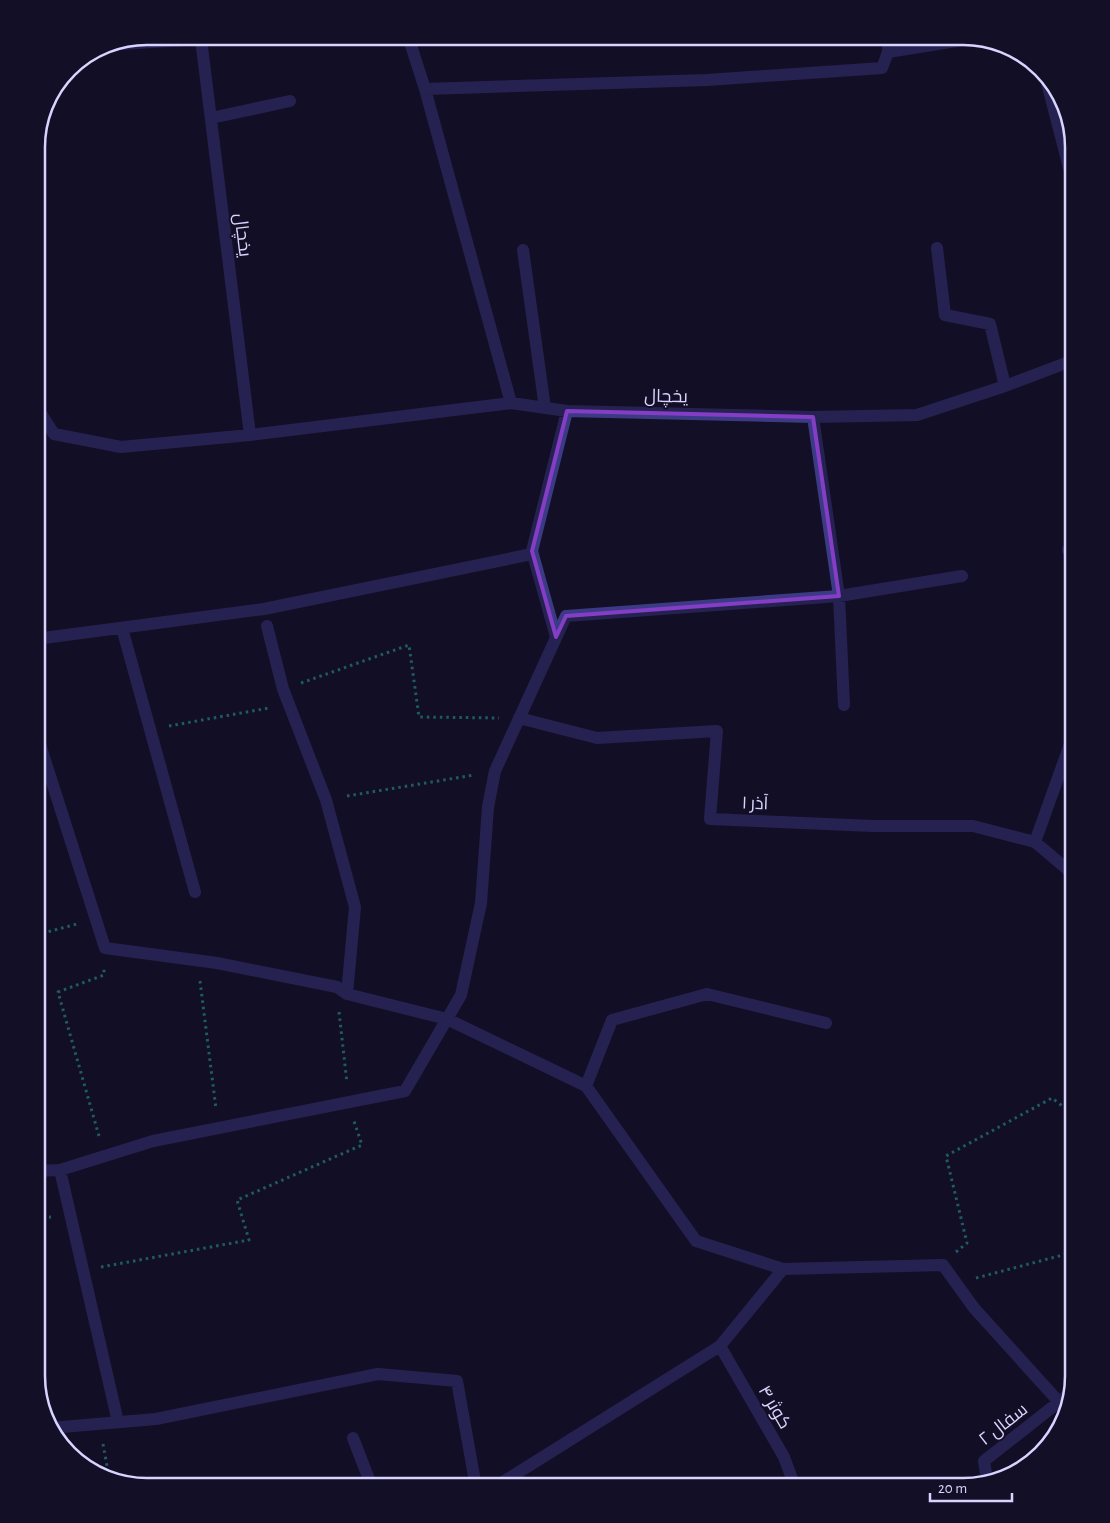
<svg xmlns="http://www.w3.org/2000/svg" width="1110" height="1523" viewBox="0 0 1110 1523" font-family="'Alegreya Sans',Cairo,sans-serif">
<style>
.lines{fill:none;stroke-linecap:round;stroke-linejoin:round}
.path{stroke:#2fb8b0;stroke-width:3;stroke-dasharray:2.5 4;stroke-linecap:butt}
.minor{stroke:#3d3a85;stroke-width:12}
.marked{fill:none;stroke:#843dc5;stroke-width:4;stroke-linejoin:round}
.labels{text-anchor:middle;stroke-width:4;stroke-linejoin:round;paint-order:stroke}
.street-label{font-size:18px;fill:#d9d4ff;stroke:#130f26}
.rim{fill:none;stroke:#d9d4ff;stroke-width:2.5}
</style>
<rect width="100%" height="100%" fill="#130f26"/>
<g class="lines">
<path class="path" d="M 301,683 L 409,645 L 419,717 L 499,718
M 169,726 L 269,708
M 347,796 L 474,775
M 36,935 L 77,924
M 200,981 L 216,1109
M 339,1012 L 347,1083
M 99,1136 L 58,992 L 104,975 L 104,969
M 36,1218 L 51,1217
M 956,1252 L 967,1243 L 946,1156 L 1052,1098 L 1074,1115
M 101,1267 L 249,1240 L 237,1200 L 362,1145 L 354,1121
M 976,1278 L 1074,1252
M 103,1444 L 109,1477"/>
<path class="minor" d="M 257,36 L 201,39 L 250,435 L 511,403 L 567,411 L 813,417 L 917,415 L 1005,386 L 1074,360
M 408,36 L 425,89
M 889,36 L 888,52 L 975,38
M 105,45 L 201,39 L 201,36
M 1046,79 L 1074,187
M 211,118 L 290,101
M 937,248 L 945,315 L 990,324 L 1005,386
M 523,250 L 545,408
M 511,403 L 425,89 L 707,80 L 882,68 L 888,52
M 36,406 L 54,434 L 121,447 L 250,435
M 813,417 L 839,596 L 844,705
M 1068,550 L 1074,550
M 267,626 L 283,689 L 326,800 L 355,907 L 347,994
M 122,628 L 195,892
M 556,637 L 532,551 L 567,411
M 36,639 L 264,609 L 532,554
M 519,718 L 597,738 L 717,731 L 710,819 L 873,826 L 973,826 L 1035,842 L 1074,875
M 36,732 L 105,948 L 217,963 L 337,987 L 347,994 L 447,1019 L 586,1086 L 696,1241 L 783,1269
M 1035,842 L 1069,747 L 1074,728
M 586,1086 L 612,1020 L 707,994 L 826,1023
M 60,1170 L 118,1422
M 36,1171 L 60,1170 L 153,1141 L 405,1091 L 461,995 L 481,903 L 488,807 L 495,771 L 566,616 L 839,596 L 962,576
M 720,1346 L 784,1457 L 795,1487
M 50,1428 L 156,1419 L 378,1374 L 457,1381 L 476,1487
M 353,1438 L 372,1487
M 987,1480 L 984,1461 L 1069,1394
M 495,1487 L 720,1346 L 783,1269 L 943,1265 L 974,1308 L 1059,1402"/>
</g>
<path d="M0 0H1110V1523H0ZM 567,411 L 813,417 L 839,596 L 566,616 L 556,637 L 532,551 Z" fill="#130f26" fill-opacity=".55" fill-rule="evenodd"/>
<path class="marked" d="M 567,411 L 813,417 L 839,596 L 566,616 L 556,637 L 532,551 Z"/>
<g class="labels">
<g class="street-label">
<text transform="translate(243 235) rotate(83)" y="6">یخچال</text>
<text transform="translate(666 396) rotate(1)" y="6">یخچال</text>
<text transform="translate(755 803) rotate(2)" y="6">آذر ۱</text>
<text transform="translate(775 1407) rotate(60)" y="6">کوثر ۴</text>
<text transform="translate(1003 1424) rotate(-38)" y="6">سفال ۲</text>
</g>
</g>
<path d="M0 0H1110V1523H0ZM147 45H963A102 102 0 0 1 1065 147V1376A102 102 0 0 1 963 1478H147A102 102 0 0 1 45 1376V147A102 102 0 0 1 147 45Z" fill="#130f26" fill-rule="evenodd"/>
<path class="rim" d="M147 45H963A102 102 0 0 1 1065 147V1376A102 102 0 0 1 963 1478H147A102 102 0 0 1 45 1376V147A102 102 0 0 1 147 45Z"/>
<path d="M930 1493v8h82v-8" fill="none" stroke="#d9d4ff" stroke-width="2.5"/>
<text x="938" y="1493" font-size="15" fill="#d9d4ff" stroke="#130f26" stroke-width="4" paint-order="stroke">20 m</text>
</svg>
